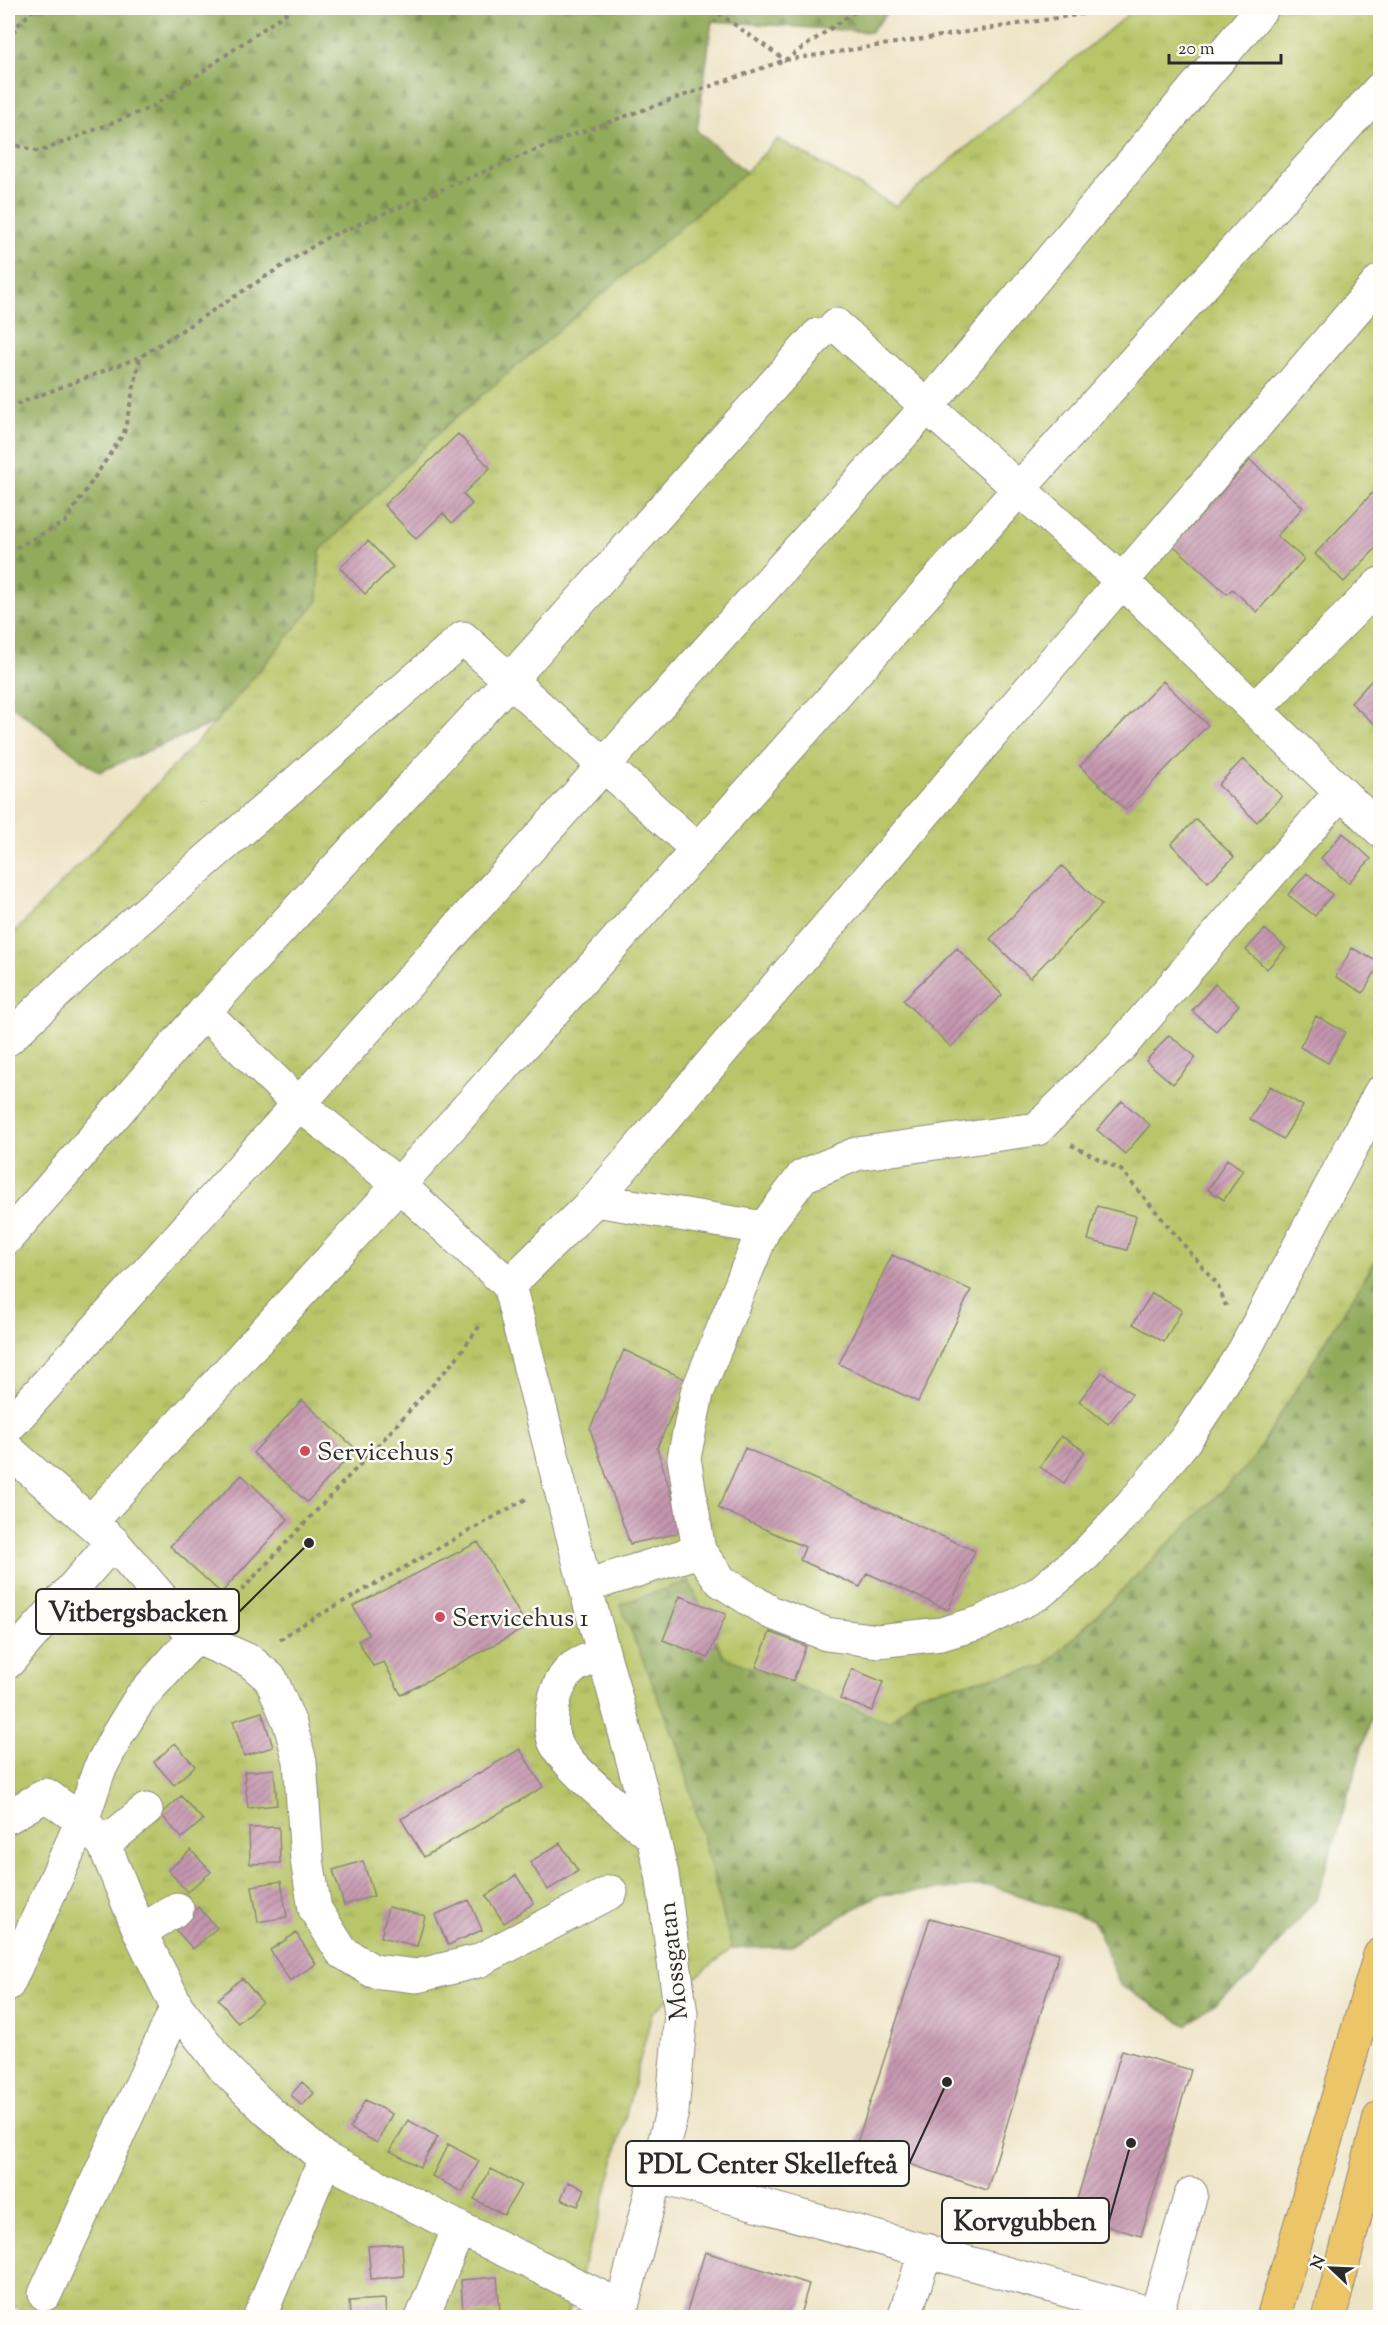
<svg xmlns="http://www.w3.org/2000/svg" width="1388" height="2325" viewBox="0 0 1388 2325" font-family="'Sorts Mill Goudy',serif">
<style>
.forest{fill:url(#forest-firs);stroke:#5e6a44;stroke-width:1.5}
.park{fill:url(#park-tufts);stroke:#727849;stroke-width:1.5}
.building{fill:url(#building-hatch)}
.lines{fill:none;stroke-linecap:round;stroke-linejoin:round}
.minor-casing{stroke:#8c8778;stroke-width:35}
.highway-casing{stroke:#8c8778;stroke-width:35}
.path{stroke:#8c8778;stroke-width:4;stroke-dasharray:4.5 4.5;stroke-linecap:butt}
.minor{stroke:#fff;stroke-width:33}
.highway{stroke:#edc569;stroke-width:33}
.poi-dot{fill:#d1495b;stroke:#fdfcf7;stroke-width:2}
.labels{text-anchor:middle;stroke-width:5;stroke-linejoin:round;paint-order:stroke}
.poi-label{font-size:26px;fill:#2b2b2b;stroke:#fdfcf7;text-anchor:start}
.street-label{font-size:26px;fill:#2b2b2b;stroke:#fdfcf7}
.leader{fill:none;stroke:#2b2b2b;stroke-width:2}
.callout-dot{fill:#2b2b2b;stroke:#fdfcf7;stroke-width:2}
.callout{fill:#fdfcf7;stroke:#2b2b2b;stroke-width:2}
.callout-label{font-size:27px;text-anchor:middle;font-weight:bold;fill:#2b2b2b}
</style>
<defs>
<pattern id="forest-firs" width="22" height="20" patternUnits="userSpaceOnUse" patternTransform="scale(1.5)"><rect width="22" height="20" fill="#92aa5c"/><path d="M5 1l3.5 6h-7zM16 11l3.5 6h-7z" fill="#778b4c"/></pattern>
<pattern id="park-tufts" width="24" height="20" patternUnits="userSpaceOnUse" patternTransform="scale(1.5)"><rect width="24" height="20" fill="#b8c567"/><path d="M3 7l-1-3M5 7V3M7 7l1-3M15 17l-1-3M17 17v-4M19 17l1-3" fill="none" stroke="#9ea95a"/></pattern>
<pattern id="building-hatch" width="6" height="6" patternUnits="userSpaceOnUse" patternTransform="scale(1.5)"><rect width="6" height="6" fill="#c595af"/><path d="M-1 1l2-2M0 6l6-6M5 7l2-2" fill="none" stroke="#a07a8f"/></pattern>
</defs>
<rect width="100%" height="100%" fill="#fdfcf7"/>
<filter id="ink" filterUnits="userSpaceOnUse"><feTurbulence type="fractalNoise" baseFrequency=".0167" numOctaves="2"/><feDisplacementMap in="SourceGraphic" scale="12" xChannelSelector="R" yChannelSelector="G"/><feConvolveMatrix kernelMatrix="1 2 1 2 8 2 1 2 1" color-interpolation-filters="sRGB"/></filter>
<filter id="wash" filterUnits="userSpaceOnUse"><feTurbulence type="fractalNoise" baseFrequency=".008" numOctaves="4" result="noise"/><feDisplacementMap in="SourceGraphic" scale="24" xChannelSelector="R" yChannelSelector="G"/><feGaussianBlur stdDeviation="1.35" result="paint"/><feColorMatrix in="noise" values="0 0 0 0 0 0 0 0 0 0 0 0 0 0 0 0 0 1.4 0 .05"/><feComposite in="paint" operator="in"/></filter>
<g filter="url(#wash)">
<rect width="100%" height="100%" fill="#ede3c4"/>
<path class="forest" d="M 8,8 L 892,8 L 870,32 L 712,21 L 697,131 L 746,172 L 447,425 L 320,551 L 318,601 L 216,722 L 99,772 L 11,705 L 8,706 Z
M 1380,1253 L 1380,1689 L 1317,1898 L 1251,1976 L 1186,2025 L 1120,1985 L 1093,1920 L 989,1885 L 878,1895 L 789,1947 L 732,1948 L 679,1748 L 620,1604 L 689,1581 L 724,1657 L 918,1693 L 1045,1666 L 1251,1462 Z"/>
<path class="park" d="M 1136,8 L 1380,8 L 1380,1253 L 1251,1462 L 1045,1666 L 918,1693 L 890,1722 L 724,1657 L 689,1581 L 620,1604 L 679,1748 L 732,1948 L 652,2013 L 600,2216 L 566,2317 L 38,2318 L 8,2303 L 8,939 L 216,722 L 318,601 L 320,551 L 447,425 L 746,172 L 778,139 L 895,206 Z"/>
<g id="blocks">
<path class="building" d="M 458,434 L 490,468 L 463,494 L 472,504 L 452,523 L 443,513 L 416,539 L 384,505 Z
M 1250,460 L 1303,507 L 1277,536 L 1304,559 L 1257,612 L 1232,589 L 1227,594 L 1174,546 Z
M 1380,485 L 1380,544 L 1344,582 L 1315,554 Z
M 368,541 L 393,567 L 365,594 L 340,568 Z
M 1380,671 L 1380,729 L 1351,703 Z
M 1163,681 L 1208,725 L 1126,810 L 1080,766 Z
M 1243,759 L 1282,796 L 1257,822 L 1218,785 Z
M 1196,819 L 1234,857 L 1208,882 L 1171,844 Z
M 1343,833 L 1371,859 L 1348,883 L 1321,858 Z
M 1062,866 L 1102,905 L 1030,978 L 990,939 Z
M 1307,873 L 1332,894 L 1315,916 L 1288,895 Z
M 1265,929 L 1286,948 L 1267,969 L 1246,950 Z
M 957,948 L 1002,995 L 951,1047 L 903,1000 Z
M 1352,948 L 1380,963 L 1363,993 L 1336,977 Z
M 1215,984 L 1239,1005 L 1216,1031 L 1192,1011 Z
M 1316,1016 L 1345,1032 L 1328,1063 L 1300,1047 Z
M 1169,1035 L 1196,1057 L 1173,1084 L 1146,1061 Z
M 1270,1086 L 1303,1106 L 1283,1139 L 1250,1119 Z
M 1122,1101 L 1150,1125 L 1125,1154 L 1097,1130 Z
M 1227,1159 L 1243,1170 L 1224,1200 L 1208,1190 Z
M 1097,1206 L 1136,1216 L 1127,1250 L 1088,1240 Z
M 892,1255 L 971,1290 L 918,1402 L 839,1364 Z
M 1152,1293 L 1182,1310 L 1164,1342 L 1133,1324 Z
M 624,1350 L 687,1380 L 657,1448 L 683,1532 L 630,1544 L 590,1429 Z
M 1102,1372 L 1132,1394 L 1108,1424 L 1079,1401 Z
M 302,1400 L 356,1449 L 307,1502 L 253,1453 Z
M 1061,1436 L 1085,1451 L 1064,1483 L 1040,1467 Z
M 745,1448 L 975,1551 L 948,1610 L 867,1573 L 860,1587 L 800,1560 L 805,1547 L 718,1508 Z
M 242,1475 L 288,1519 L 221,1593 L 170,1546 Z
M 478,1542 L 527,1627 L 401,1695 L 384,1662 L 373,1666 L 358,1641 L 369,1635 L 353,1606 Z
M 680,1596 L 726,1614 L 708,1658 L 663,1640 Z
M 770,1632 L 806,1646 L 793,1681 L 756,1667 Z
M 852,1669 L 883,1682 L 872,1711 L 840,1699 Z
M 262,1712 L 273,1747 L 244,1756 L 233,1721 Z
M 175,1743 L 195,1766 L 174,1785 L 154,1762 Z
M 520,1749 L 543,1787 L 424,1857 L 401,1819 Z
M 274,1769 L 277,1805 L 248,1808 L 244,1772 Z
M 181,1796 L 203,1820 L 182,1838 L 161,1815 Z
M 279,1827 L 280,1863 L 250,1864 L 249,1828 Z
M 560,1843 L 578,1871 L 548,1890 L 530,1862 Z
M 191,1850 L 211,1872 L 187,1892 L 168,1870 Z
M 363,1861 L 374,1896 L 344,1905 L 333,1870 Z
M 516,1875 L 534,1903 L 504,1923 L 486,1896 Z
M 281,1881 L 287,1917 L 258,1922 L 252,1886 Z
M 469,1900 L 482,1930 L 448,1945 L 435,1915 Z
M 198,1907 L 217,1928 L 193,1949 L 174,1928 Z
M 388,1907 L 425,1916 L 417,1946 L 381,1937 Z
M 930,1918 L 1059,1953 L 987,2190 L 856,2146 Z
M 296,1933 L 316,1964 L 290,1981 L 270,1950 Z
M 242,1978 L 262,2002 L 238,2023 L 218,1999 Z
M 1122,2050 L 1191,2070 L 1141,2236 L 1072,2216 Z
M 302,2082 L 314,2093 L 302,2106 L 291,2095 Z
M 365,2100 L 392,2114 L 377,2143 L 350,2128 Z
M 408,2120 L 438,2137 L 420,2167 L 390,2151 Z
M 448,2144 L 479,2161 L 462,2192 L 432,2176 Z
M 491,2169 L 521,2185 L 504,2215 L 474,2199 Z
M 568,2182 L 585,2189 L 578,2206 L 561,2199 Z
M 402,2244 L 404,2276 L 371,2279 L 368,2246 Z
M 705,2252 L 809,2284 L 799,2318 L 685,2318 Z
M 497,2277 L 500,2311 L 463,2314 L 461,2280 Z
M 385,2299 L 386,2318 L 350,2318 L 349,2301 Z"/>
</g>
</g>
<g filter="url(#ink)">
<use href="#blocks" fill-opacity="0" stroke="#8c8778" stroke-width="1.5"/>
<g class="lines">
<g class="minor-casing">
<path id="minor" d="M 836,325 L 1122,581 L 1380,830
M 1255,709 L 1380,584
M 204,1012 L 298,1103 L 399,1185 L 509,1285 L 591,1608 L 646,1808 L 662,1874 L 681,2014 L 672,2112 L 619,2318
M 8,1039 L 87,964 L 463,638 L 698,850
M 595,1200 L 764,1228 L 803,1176 L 856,1154 L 1037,1129 L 1120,1047 L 1341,792
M 8,1237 L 204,1012 L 510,680 L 818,335
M 509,1285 L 595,1200 L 1122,581 L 1380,281
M 8,1427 L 927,407 L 1262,8
M 8,1450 L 113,1542 L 195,1637 L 250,1661 L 271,1679 L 290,1724 L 300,1761 L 307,1860 L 315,1909 L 342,1952 L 373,1971 L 417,1976 L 478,1961 L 611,1892
M 91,1522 L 388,1197 L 1019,489 L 1380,89
M 699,1551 L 684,1458 L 697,1393 L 764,1228
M 586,1586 L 699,1551 L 721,1581 L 770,1612 L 826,1634 L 878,1641 L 941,1634 L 982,1622 L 1039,1593 L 1085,1555 L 1131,1506 L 1185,1440 L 1244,1351 L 1380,1093
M 603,1655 C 577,1663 566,1667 556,1694 C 552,1707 549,1726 554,1740 C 563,1766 630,1817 653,1837
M 8,1662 L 113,1542
M 8,1817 L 46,1795 L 82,1821 L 104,1844 L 140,1932 L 177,2007 L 225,2069 L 268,2111 L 325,2159 L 459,2228 L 622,2307
M 104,1844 L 146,1810
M 140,1932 L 177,1909
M 8,1984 L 82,1821 L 99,1770 L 118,1734 L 140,1698 L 195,1637
M 655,2176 L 1156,2315 L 1191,2194
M 45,2294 L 177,2007
M 259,2318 L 325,2159
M 422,2318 L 459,2228
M 904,2318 L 926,2250"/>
</g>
<g class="highway-casing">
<path id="highway" d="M 1273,2318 L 1380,1955
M 1329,2318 L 1380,2118"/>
</g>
<path class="path" d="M 711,8 L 785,60 L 860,8
M 8,40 L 17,26 L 35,8
M 8,143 L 39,152 L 152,107 L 293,8
M 8,401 L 17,404 L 140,357 L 326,238 L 569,136 L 785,60 L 1102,11
M 8,552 L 65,522 L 124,433 L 140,358
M 1071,1145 L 1121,1170 L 1217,1284 L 1226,1306
M 223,1610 L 382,1441 L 455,1360 L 481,1324
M 280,1640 L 293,1630 L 526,1499"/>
<use href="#minor" class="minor"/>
<use href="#highway" class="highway"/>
</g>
</g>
<g class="poi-dot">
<circle cx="305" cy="1451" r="6"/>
<circle cx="440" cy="1617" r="6"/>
</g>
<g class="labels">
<g class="poi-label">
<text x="317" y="1460">Servicehus 5</text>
<text x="452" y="1626">Servicehus 1</text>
</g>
<g class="street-label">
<text transform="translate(672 1961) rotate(-96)" y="9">Mossgatan</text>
</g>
</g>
<path class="leader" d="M309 1543L239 1612M947 2082L909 2164M1131 2143L1109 2221"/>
<g class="callout-dot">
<circle cx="309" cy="1543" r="6"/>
<circle cx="947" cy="2082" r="6"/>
<circle cx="1131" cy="2143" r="6"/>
</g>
<g class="callout">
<rect x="36" y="1589" width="203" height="45" rx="6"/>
<rect x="626" y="2141" width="283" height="45" rx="6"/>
<rect x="942" y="2198" width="167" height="45" rx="6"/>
</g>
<g class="callout-label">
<text x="138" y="1621">Vitbergsbacken</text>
<text x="768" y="2173">PDL Center Skellefteå</text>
<text x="1025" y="2230">Korvgubben</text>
</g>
<rect width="1388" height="2325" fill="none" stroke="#fdfcf7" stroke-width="30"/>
<g transform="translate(1331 2268) rotate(293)" stroke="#fdfcf7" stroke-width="4.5" paint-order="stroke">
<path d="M0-4.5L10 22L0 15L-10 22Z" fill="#2b2b2b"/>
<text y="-9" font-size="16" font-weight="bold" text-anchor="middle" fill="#2b2b2b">N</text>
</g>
<path d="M1169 54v9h112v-9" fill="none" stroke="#2b2b2b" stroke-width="3"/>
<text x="1178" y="54" font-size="18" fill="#2b2b2b" stroke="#fdfcf7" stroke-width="4.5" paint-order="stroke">20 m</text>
</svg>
